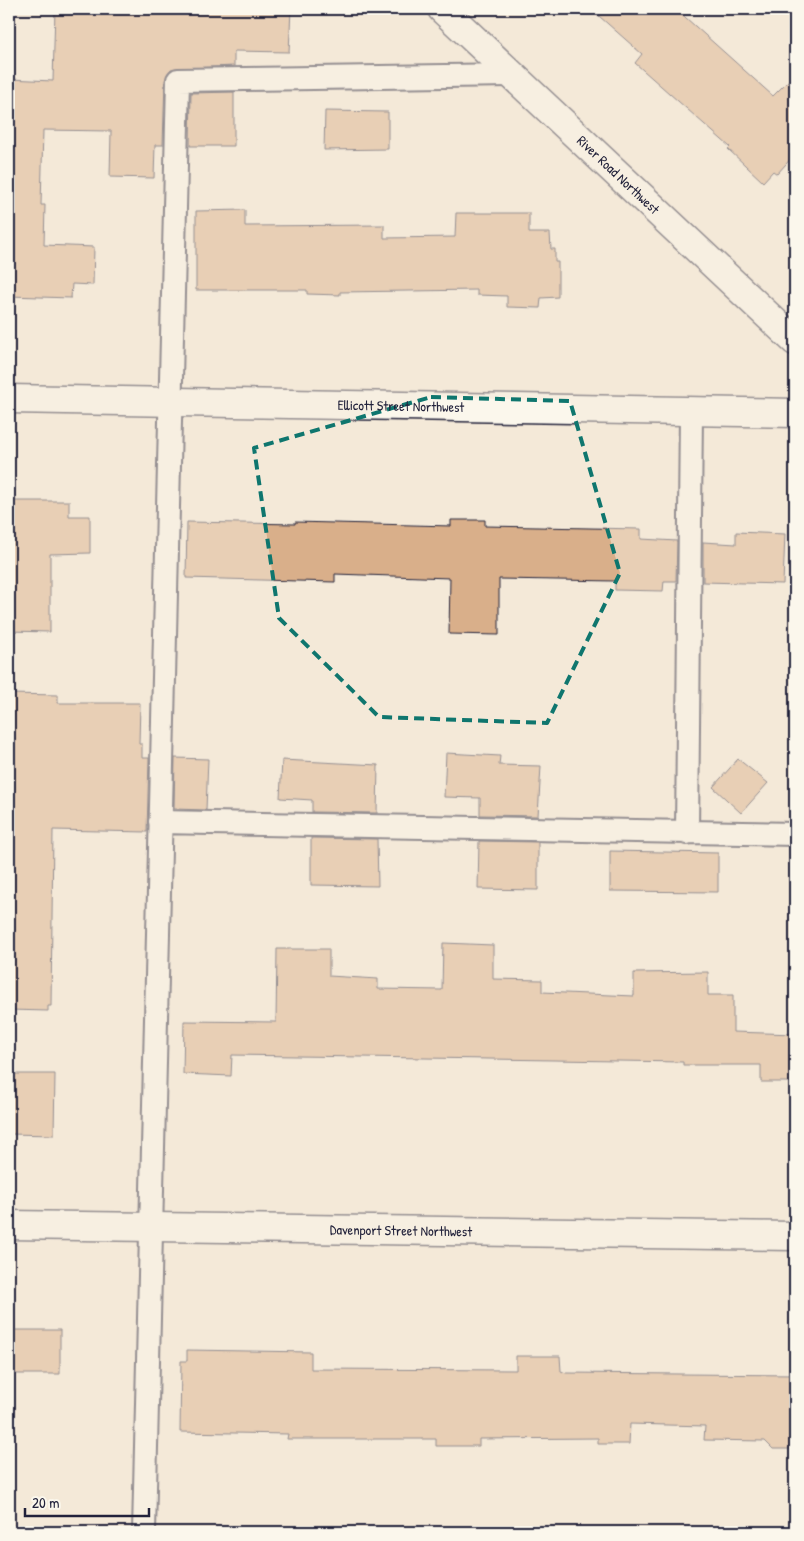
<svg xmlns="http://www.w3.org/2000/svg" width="804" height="1541" viewBox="0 0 804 1541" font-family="'Patrick Hand',sans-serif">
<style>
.building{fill:#d9af8a;stroke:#22223b}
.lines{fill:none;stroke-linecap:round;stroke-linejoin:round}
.service-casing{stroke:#22223b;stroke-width:26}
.minor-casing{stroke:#22223b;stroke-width:31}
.secondary-casing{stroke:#22223b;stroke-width:31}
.service{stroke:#fbf7ec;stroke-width:22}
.minor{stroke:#fbf7ec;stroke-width:28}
.secondary{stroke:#fbf7ec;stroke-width:28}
.marked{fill:none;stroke:#0f766e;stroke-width:4;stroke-dasharray:10 6;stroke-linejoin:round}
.labels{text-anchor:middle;stroke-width:5;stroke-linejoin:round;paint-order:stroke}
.street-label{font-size:14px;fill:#22223b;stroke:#fbf7ec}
</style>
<rect width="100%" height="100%" fill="#f4e9d8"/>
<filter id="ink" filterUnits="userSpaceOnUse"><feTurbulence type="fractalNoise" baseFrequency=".02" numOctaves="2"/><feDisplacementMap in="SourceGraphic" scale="10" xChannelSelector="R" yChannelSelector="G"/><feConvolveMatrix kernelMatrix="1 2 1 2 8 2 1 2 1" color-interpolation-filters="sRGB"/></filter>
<g filter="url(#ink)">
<path class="building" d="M 55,9 L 291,9 L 289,52 L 234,51 L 234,66 L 171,69 L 165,80 L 163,145 L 155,145 L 154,178 L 110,177 L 111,131 L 43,130 L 41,205 L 45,205 L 44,245 L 94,247 L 93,285 L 72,284 L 71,298 L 9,296 L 9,79 L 53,81 Z
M 591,9 L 676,9 L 773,96 L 795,74 L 795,154 L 777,174 L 773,171 L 763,182 L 728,149 L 730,147 L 635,63 L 642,54 Z
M 234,92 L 234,146 L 190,146 L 191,93 Z
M 325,111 L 388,112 L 388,149 L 324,150 Z
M 245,210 L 245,226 L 384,225 L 384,238 L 455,237 L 456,213 L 529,213 L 529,233 L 550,233 L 551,249 L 555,249 L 555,262 L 558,262 L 558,297 L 541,298 L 540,308 L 507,307 L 507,296 L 477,295 L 477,290 L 340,292 L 340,295 L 307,294 L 307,290 L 196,290 L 196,211 Z
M 9,501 L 69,501 L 69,516 L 90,516 L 90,553 L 50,554 L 50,632 L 9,631 Z
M 451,520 L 485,520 L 485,526 L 641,529 L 641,539 L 677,541 L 676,581 L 664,581 L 663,591 L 615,590 L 615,581 L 499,579 L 499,635 L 449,634 L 450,578 L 335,574 L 335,582 L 186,578 L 187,522 L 295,524 L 295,522 L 451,526 Z
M 736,532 L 785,534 L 783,584 L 703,582 L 703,542 L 736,544 Z
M 9,694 L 58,695 L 58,703 L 140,703 L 139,744 L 142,744 L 142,758 L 149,758 L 147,832 L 53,830 L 51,1006 L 48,1006 L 48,1011 L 9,1010 Z
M 446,753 L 500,756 L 499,765 L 541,766 L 538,816 L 480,815 L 480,798 L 444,797 Z
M 175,758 L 208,759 L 206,810 L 174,809 Z
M 738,759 L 768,783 L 741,813 L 713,787 Z
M 282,760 L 378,765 L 377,813 L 312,812 L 312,800 L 280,798 Z
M 311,838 L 377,839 L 378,886 L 311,885 Z
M 479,841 L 538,842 L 538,890 L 478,889 Z
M 610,851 L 718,853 L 718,892 L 610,891 Z
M 443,943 L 493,945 L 493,979 L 542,980 L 542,992 L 634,996 L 634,973 L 708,972 L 708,995 L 733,995 L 733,1032 L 795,1034 L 795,1082 L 761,1082 L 761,1065 L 683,1065 L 683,1062 L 232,1055 L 231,1076 L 183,1074 L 184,1021 L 276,1022 L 277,949 L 329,949 L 329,976 L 378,979 L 378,989 L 442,990 Z
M 9,1074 L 55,1074 L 54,1135 L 9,1134 Z
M 9,1330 L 60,1330 L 60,1374 L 9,1374 Z
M 187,1350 L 311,1352 L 311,1369 L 516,1370 L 516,1356 L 560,1356 L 561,1371 L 566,1373 L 795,1375 L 795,1449 L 773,1449 L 765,1441 L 704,1440 L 705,1426 L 630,1424 L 629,1444 L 598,1444 L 598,1438 L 479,1439 L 479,1446 L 436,1446 L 436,1439 L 287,1439 L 288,1434 L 180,1432 L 181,1361 L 187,1361 Z"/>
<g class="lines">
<g class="service-casing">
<path id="service" d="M 160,822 L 795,834
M 687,833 L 691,412
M 144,1532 L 178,80 L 511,75"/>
</g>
<g class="minor-casing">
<g id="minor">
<path id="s1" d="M 9,399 L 795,413"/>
<path id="s2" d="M 9,1225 L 795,1236"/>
</g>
</g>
<g class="secondary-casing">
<g id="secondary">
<path id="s3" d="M 442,9 L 795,341"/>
</g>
</g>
<use href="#service" class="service"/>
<use href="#minor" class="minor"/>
<use href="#secondary" class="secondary"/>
</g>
</g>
<path d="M0 0H804V1541H0ZM 431,397 L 570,401 L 620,573 L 547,723 L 379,717 L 279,618 L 254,448 Z" fill="#f4e9d8" fill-opacity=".55" fill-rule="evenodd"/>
<path class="marked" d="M 431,397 L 570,401 L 620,573 L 547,723 L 379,717 L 279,618 L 254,448 Z"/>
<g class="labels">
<g class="street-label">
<text dy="5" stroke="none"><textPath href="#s3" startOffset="242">River Road Northwest</textPath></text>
<text dy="5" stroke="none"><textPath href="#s1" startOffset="392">Ellicott Street Northwest</textPath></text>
<text dy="5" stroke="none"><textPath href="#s2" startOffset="392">Davenport Street Northwest</textPath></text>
</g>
</g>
<rect width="804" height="1541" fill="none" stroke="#fbf7ec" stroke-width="30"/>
<rect x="15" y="15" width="774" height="1511" fill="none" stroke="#22223b" stroke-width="2" filter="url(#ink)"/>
<path d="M25 1508v8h124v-8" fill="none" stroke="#22223b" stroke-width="2.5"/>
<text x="32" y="1508" font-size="15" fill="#22223b" stroke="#fbf7ec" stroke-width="4" paint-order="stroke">20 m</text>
</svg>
